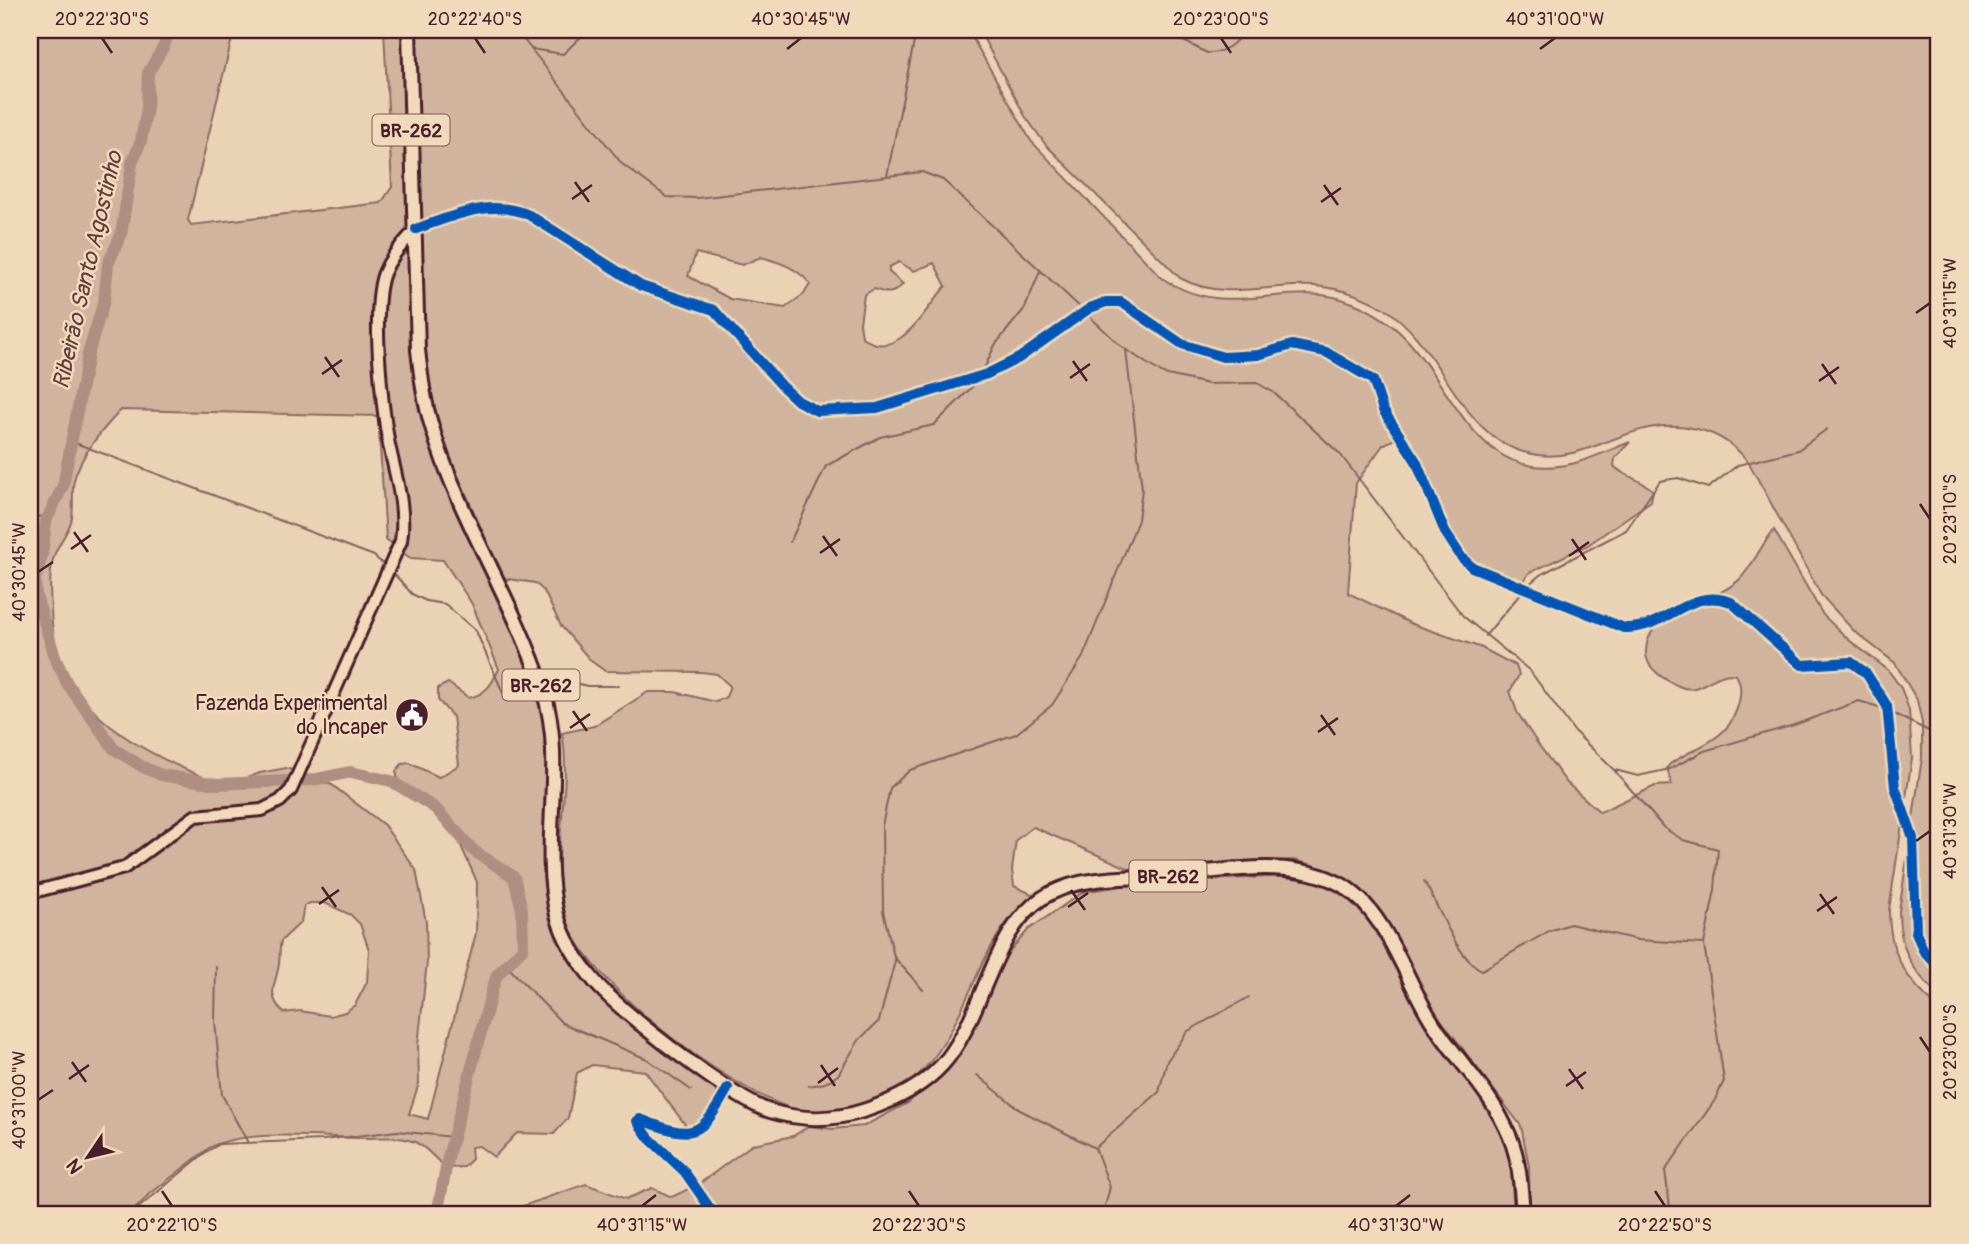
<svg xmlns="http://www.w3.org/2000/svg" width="1969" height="1244" viewBox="0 0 1969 1244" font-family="Pangolin,sans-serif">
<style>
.green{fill:#d0b49d;stroke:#8d6a64;stroke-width:2;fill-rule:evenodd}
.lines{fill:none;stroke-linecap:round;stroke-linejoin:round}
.stream{stroke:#85625e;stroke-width:2}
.river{stroke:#ad8e80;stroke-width:12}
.minor-casing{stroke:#4a1f2b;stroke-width:13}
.major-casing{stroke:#4a1f2b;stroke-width:16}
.highway-casing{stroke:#4a1f2b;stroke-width:18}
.minor{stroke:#f1daba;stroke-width:8}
.major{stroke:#f1daba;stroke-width:10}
.highway{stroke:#f1daba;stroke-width:12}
.cycleway-casing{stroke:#f1daba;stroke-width:15}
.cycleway{stroke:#0057b8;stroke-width:10}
.ticks{fill:none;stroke:#4a1f2b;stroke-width:2.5}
.labels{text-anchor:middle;stroke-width:5;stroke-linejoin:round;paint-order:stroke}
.shield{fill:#f1daba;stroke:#7c5756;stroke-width:2}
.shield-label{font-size:19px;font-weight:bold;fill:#4a1f2b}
.poi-label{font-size:21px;fill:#4a1f2b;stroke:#f1daba;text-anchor:end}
.water-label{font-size:23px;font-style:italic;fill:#633b40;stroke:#f1daba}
.neatline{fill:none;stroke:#4a1f2b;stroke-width:2.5}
.ticks-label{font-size:18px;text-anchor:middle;fill:#4a1f2b}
</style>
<rect width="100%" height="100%" fill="#ead3b4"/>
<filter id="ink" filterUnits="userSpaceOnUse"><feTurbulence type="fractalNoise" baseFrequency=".0143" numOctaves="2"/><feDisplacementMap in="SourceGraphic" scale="14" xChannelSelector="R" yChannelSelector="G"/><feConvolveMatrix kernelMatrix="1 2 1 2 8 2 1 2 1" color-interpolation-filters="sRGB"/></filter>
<g filter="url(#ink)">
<path class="green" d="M 30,30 L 234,30 L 188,220 L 191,225 L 381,203 L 392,187 L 384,30 L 403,30 L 417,381 L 547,716 L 549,853 L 574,962 L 713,1081 L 718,1099 L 716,1111 L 690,1131 L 645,1071 L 592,1065 L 577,1073 L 568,1118 L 554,1134 L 517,1133 L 494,1157 L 479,1146 L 471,1147 L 472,1159 L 464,1167 L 449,1168 C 435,1162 429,1148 415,1142 C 394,1134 377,1139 357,1138 C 319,1137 242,1129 209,1148 L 150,1194 L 130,1214 L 30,1214 ZM 121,410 L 378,416 L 386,539 L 410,558 L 443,560 L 472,604 L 499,669 C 492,684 486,694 469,698 L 448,683 L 438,688 L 438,700 L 453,717 L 459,765 L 439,777 L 409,763 L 402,764 L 396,771 L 399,784 L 409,794 L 451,823 L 477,882 L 476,933 L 428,1119 L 409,1114 L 419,1083 L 418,1046 L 427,962 L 426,922 L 416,870 L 384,825 L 332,785 L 286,768 L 260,773 L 225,786 C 141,752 54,713 51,609 C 50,592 49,572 54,556 C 58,544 67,534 71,522 C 75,509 71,494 74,480 C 81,454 103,429 121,410 ZM 310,903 L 325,903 L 351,915 L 360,924 L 369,950 L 367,982 L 355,1005 L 345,1012 L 330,1016 L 300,1011 L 284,1013 C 265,994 276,985 279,964 C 280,957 279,949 281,941 L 301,922 L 304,906 Z
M 410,30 L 968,30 L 1031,141 L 1162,278 C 1230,324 1288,276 1353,303 C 1373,311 1394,325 1409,342 C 1457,396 1481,487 1575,463 C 1594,458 1612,449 1630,442 L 1615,458 L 1614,466 C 1625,478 1643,479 1653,491 L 1651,501 L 1588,545 L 1529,573 L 1522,584 L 1465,557 L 1438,510 L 1402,435 L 1383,445 L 1356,483 L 1348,593 L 1412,624 L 1482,648 L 1516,666 L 1519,675 L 1510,691 L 1517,712 L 1538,744 L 1567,783 L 1600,812 L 1655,786 L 1672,785 L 1667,768 L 1670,764 C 1685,753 1704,747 1719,735 C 1735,723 1747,692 1736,675 C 1715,670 1701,695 1681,687 C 1666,681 1645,669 1646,651 C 1648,606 1715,604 1740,579 C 1753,565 1761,545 1774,530 L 1823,615 L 1849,640 L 1888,670 L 1901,688 L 1909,710 L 1912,758 L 1889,910 C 1889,953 1906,981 1939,1008 L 1939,1214 L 1530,1214 L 1529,1166 L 1521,1126 L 1438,1016 L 1378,911 L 1350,883 L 1321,868 L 1294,860 L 1130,869 L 1033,827 L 1016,840 L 1012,870 L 1014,886 L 1034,895 C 972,941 970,1035 910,1082 C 884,1102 850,1117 817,1114 C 747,1108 592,988 568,923 C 545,863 574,794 562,733 L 594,726 L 648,692 L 675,692 L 716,702 L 726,697 L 730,686 L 717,674 L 702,672 L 605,671 L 591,661 L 561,626 L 544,591 L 535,583 L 502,578 L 445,445 L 427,378 L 418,268 ZM 696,253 L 742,265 L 761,257 C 779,262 798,268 810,284 L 804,294 L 785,308 L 730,299 L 688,276 ZM 899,262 L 914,271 L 934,263 L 946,286 C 925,308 898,365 862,337 L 860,323 L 864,295 L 874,289 C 887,294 893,295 903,284 L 889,272 L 889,267 Z
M 979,30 L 1939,30 L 1939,995 C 1912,972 1899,948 1899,911 L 1922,758 L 1922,723 L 1917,700 L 1895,663 L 1854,631 L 1821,595 L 1749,463 C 1736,446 1719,434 1697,429 C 1631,413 1596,462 1538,455 C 1460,446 1445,346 1385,309 C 1357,292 1327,284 1294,286 C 1254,288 1217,298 1180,278 L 1046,145 L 1025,116 Z
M 1291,876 C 1325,878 1348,893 1370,920 L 1509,1143 L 1514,1214 L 524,1214 L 523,1206 L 586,1184 L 626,1199 L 652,1188 L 672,1197 L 699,1184 L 753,1144 L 793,1136 L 809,1126 L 832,1129 L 864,1126 L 908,1103 L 948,1066 L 999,964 L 1028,930 L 1083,892 L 1141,883 Z"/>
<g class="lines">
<path class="stream" d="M 516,30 L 622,164 L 667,197 L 697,198 L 922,172 L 943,180 L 1081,308
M 1162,30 L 1207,53 C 1225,53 1235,44 1245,30
M 531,49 L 563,54 L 588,30
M 887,176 L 914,42 L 934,30
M 1088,315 L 1122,347 L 1163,374 L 1208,384 L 1257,383 L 1273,392 L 1340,454 L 1463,616 L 1530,671 L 1574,731 L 1614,770 L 1664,828 L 1683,840 L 1718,849 L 1715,890 L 1704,944 L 1724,1081 L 1715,1100 L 1665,1171 L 1671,1214
M 983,371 L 995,345 L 1025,308 L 1040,271
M 70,441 L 374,556 L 385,566
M 30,516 L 48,517
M 790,542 L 826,466 L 880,437 L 934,425 L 979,380
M 395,575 L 412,594 L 426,601 L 445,604 L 476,631 L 504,695 L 510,698
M 1528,585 L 1540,575 L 1626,530 L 1660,481 L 1678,478 L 1708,488 L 1738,465 L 1798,450 L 1827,429
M 1485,636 L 1522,592
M 559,679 L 587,686 L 619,686
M 1890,712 L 1939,736
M 1615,770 L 1638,776 L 1670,769 L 1704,751 L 1794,725 L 1859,701 L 1885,709
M 1424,881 C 1438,904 1457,960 1482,970 L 1549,931 L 1570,924 L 1638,940 L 1703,944
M 894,957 L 923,990
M 507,966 L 562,1023 L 647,1059 L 691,1090
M 216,967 L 215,1022 L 222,1095 L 247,1141
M 977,1075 L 1020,1110 L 1095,1148 L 1110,1187 L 1103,1214
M 809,1086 L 825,1083 L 838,1075 L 859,1040 L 879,1021 L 895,961 L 883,911 L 882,826 L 890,788 L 910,770 L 1016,734 L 1052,705 L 1083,657 L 1138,520 L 1142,489 L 1126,350
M 1095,1148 L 1159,1092 L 1167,1061 L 1188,1031 L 1249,997
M 131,1214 L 206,1152 L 220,1144 L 323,1140 L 397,1131 L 453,1137"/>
<path class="river" d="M 169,30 L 164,46 L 148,73 L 147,108 L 141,141 L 132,163 L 121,235 L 108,264 L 104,301 L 88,354 L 63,486 L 46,521 L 42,555 L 35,579 L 36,596 L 56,660 L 67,683 L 114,749 L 143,767 L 161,775 L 217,784 L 312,780 L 351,772 L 391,781 L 435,808 L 474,851 L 514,877 L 522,910 L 523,948 L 497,975 L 492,990 L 449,1153 L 437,1214"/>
<g class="minor-casing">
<path id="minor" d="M 416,229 C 453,216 490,198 529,215 L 641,286 L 714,310 L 783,387 L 798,401 L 817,411 L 877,408 L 987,374 L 1019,358 L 1090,308 L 1106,302 L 1121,302 L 1182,344 L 1223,357 L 1258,355 L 1292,345 L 1326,352 L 1373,380 L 1383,410 L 1416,461 L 1445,532 L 1462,558 L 1472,567 L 1624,628 C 1667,630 1688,586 1731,602 L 1802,665 L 1851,662 L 1866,673 L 1887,706 L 1895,787 L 1913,838 L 1916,932 L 1923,950 L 1939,967
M 714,1214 L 684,1171 L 649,1138 L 637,1121 L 640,1119 C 693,1140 700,1139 728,1088"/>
</g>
<g class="major-casing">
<path id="major" d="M 30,893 L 124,868 L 195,816 L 262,810 L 280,801 L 291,790 L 401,541 C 406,508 396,477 389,445 C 382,408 371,306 384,273 C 391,255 404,243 416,229"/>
</g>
<g class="highway-casing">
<path id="highway" d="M 409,30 L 418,350 C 421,376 424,402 432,427 C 459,519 514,600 543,690 C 567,764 539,841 557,915 C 564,941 579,963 596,983 C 623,1014 732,1099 770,1111 C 803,1121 833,1121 866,1110 C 893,1101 922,1087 942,1065 C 985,1018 991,923 1051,893 C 1088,875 1128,879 1167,876 C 1222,872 1291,856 1342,885 C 1388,913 1405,980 1433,1023 C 1460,1065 1490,1089 1510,1137 C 1520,1162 1521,1188 1523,1214"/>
</g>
<use href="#minor" class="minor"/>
<use href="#major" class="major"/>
<use href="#highway" class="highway"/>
<g class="cycleway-casing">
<path id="cycleway" d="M 416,229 C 453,216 490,198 529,215 L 641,286 L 714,310 L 783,387 L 798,401 L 817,411 L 877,408 L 987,374 L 1019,358 L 1090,308 L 1106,302 L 1121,302 L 1182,344 L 1223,357 L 1258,355 L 1292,345 L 1326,352 L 1373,380 L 1383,410 L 1416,461 L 1445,532 L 1462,558 L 1472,567 L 1624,628 C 1667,630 1688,586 1731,602 L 1802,665 L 1851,662 L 1866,673 L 1887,706 L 1895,787 L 1913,838 L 1916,932 L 1923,950 L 1939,967
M 714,1214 L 684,1171 L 649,1138 L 637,1121 L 640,1119 C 693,1140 700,1139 728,1088"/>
</g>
<use href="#cycleway" class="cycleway"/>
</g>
</g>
<path class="ticks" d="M 102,38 L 112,53M 475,38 L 485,53M 1221,38 L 1231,53M 787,49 L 801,38M 1540,49 L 1555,38M 575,182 L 589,202M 1324,185 L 1338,205M 572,199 L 592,185M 1321,202 L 1341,188M 1916,313 L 1930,303M 325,357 L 339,377M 1073,361 L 1087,381M 1822,364 L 1836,384M 322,374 L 342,360M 1070,378 L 1090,364M 1819,381 L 1839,367M 1920,504 L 1930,519M 74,532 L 88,552M 823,536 L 837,556M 1572,539 L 1586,560M 71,549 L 91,535M 820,553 L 840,539M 1569,556 L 1589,542M 38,572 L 53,562M 573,711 L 587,731M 1321,715 L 1335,735M 570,728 L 590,714M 1318,732 L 1338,718M 1916,841 L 1930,831M 322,887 L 336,907M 1071,890 L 1085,910M 1820,894 L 1834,914M 319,904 L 339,890M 1068,907 L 1088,893M 1817,911 L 1837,897M 1920,1037 L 1930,1052M 72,1062 L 86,1082M 821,1065 L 835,1086M 1569,1069 L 1583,1089M 69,1079 L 89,1065M 818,1083 L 838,1068M 1566,1086 L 1586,1072M 38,1100 L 53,1090M 162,1191 L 172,1206M 909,1191 L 919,1206M 1655,1191 L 1665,1206M 642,1206 L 656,1195M 1396,1206 L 1410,1195"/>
<defs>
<g id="civic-disc" transform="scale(1.75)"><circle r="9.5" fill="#4a1f2b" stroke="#f1daba"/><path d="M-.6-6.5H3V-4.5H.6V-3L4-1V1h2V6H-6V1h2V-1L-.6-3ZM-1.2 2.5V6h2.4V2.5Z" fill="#fff"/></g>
</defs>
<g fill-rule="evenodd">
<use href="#civic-disc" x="412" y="715"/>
</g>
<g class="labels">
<g class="shield">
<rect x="372.5" y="114.5" width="77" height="31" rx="5"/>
<rect x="502.5" y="669.5" width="77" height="31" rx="5"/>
<rect x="1129.5" y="860.5" width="77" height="31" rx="5"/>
</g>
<g class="shield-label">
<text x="411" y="137">BR-262</text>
<text x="541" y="692">BR-262</text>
<text x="1168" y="883">BR-262</text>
</g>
<g class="poi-label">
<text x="388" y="710">Fazenda Experimental<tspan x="388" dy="24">do Incaper</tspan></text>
</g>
<g class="water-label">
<text transform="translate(87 270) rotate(-77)" y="8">Ribeirão Santo Agostinho</text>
</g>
</g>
<rect width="1969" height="1244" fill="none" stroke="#f1daba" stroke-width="77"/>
<g transform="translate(88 1157) rotate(235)" stroke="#f1daba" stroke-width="5" paint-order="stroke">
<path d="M0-5L12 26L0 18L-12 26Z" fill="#4a1f2b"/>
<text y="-10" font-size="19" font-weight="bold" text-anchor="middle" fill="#4a1f2b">N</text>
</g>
<rect x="38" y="38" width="1892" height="1168" class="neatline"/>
<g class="ticks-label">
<text x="102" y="25">20°22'30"S</text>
<text x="475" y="25">20°22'40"S</text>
<text x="801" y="25">40°30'45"W</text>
<text x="1221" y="25">20°23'00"S</text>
<text x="1555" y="25">40°31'00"W</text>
<text transform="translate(1950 303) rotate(-90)" y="6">40°31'15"W</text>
<text transform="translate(1950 519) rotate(-90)" y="6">20°23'10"S</text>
<text transform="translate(19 572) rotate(-90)" y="6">40°30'45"W</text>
<text transform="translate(1950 831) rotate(-90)" y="6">40°31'30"W</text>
<text transform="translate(1950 1052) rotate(-90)" y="6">20°23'00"S</text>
<text transform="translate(19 1100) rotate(-90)" y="6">40°31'00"W</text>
<text x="172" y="1231">20°22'10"S</text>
<text x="642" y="1231">40°31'15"W</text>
<text x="919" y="1231">20°22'30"S</text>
<text x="1396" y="1231">40°31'30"W</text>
<text x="1665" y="1231">20°22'50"S</text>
</g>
</svg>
